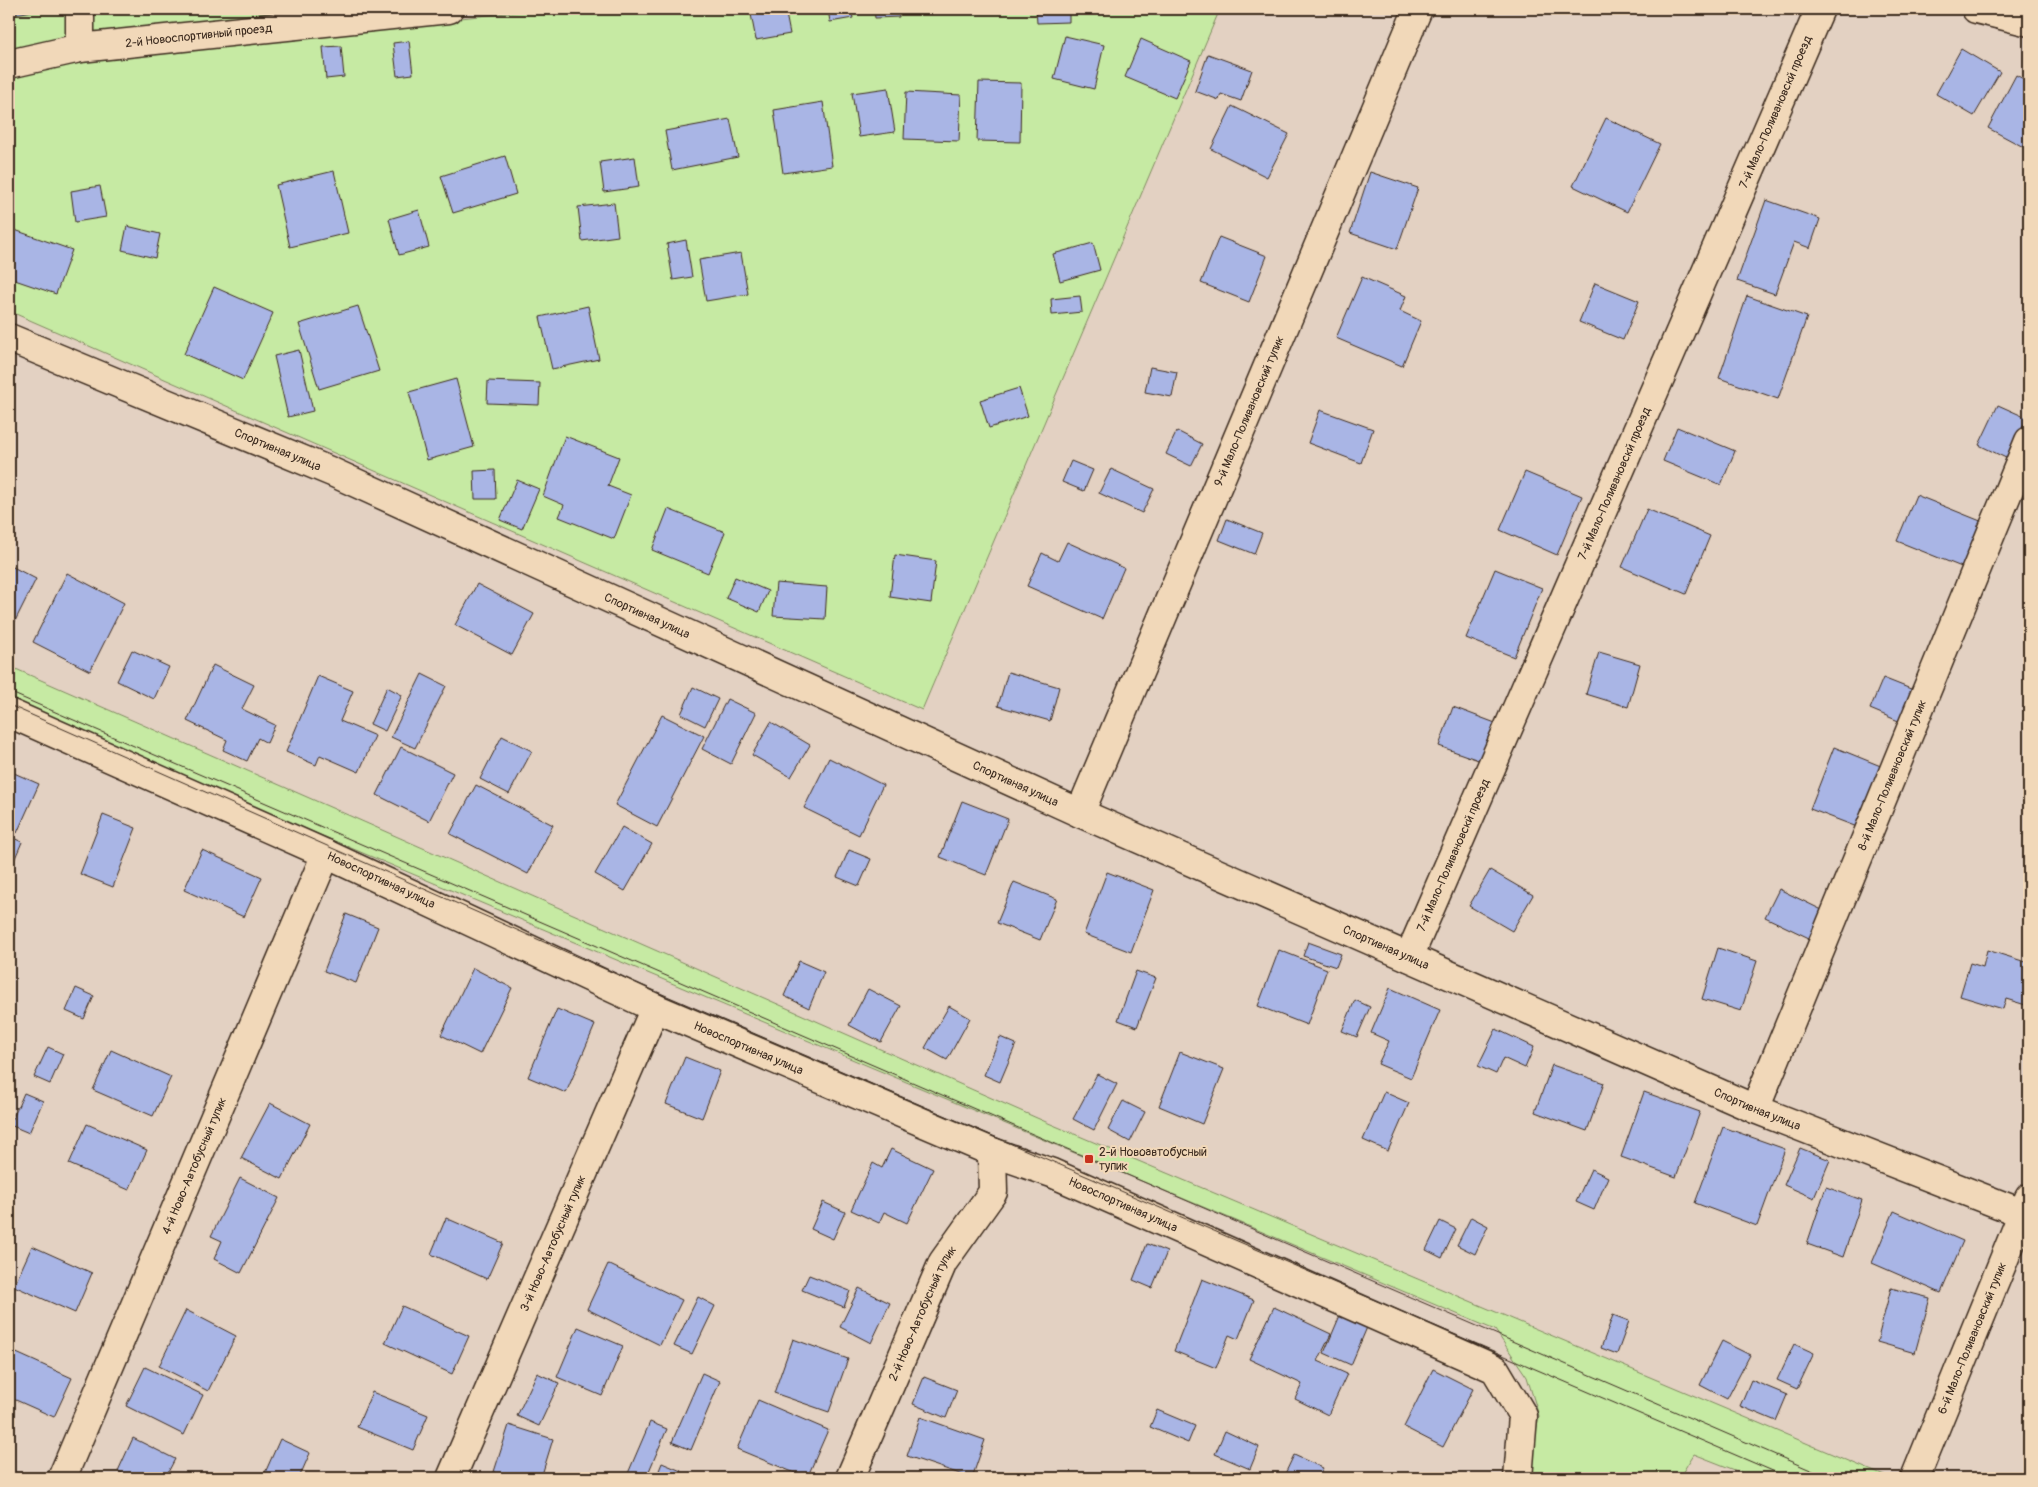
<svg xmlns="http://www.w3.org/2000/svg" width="2038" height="1487" viewBox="0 0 2038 1487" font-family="Pangolin,sans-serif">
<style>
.green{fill:#c6eaa3;stroke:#808a60}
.building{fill:#a9b5e5;stroke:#3b2a1e}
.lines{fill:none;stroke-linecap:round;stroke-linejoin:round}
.minor-casing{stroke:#3b2a1e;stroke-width:31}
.minor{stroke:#f1d8b9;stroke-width:28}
.tram{stroke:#3b2a1e;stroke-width:1}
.poi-dot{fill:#c8321e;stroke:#f1d8b9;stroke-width:2}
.labels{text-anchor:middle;stroke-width:4;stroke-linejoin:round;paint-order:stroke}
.street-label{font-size:12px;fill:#3b2a1e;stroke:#f1d8b9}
.poi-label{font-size:12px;fill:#3b2a1e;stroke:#f1d8b9;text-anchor:start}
</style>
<rect width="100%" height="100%" fill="#e3d1c2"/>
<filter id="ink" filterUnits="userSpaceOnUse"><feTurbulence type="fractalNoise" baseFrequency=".02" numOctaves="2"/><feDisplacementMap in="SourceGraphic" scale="10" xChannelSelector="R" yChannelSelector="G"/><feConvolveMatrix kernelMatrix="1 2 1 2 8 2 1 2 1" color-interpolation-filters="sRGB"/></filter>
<g filter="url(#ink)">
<path class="green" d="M 9,9 L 315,9 L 99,32 L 9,52 Z
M 543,9 L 1220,9 L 922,710 L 9,311 L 9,78 L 105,57 Z
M 9,666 L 1046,1122 L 1889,1478 L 1755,1478 L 1694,1454 L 1679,1478 L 1527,1478 L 1539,1416 L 1527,1377 L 1495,1330 L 9,704 Z"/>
<path class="building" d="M 9,9 L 45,9 L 9,15 Z
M 750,9 L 785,9 L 790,34 L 756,40 Z
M 828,9 L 851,9 L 853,18 L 830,22 Z
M 874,9 L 899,9 L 899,17 L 875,18 Z
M 1036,9 L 1069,9 L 1069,22 L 1037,23 Z
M 1065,36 L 1104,45 L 1094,89 L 1054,79 Z
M 1141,39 L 1191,61 L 1175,98 L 1125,77 Z
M 409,41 L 413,74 L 397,76 L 393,43 Z
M 341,46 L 344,77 L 326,79 L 323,47 Z
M 1961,49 L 2000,72 L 1974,116 L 1936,94 Z
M 1208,54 L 1252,70 L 1241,101 L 1221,94 L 1219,100 L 1195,91 Z
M 2016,75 L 2029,82 L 2029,150 L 1988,128 Z
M 979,82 L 1021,83 L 1020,142 L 977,141 Z
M 888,88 L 895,132 L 859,137 L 852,93 Z
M 906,92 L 961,95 L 959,141 L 904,139 Z
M 823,102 L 832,166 L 783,173 L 774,110 Z
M 1232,106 L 1289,134 L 1267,177 L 1211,149 Z
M 1606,118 L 1660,144 L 1627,212 L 1573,186 Z
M 730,119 L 738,157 L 672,170 L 665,131 Z
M 505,156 L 516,194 L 453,213 L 441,176 Z
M 635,157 L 639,187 L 604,192 L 600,162 Z
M 334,171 L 348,233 L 290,247 L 276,185 Z
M 1370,172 L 1418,188 L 1397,249 L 1350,233 Z
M 100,186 L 106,217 L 75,222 L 71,191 Z
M 1766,200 L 1820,219 L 1810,248 L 1794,242 L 1775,294 L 1737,281 Z
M 614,203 L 618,236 L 582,241 L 578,207 Z
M 419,210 L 429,247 L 399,255 L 389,219 Z
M 127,226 L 160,234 L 155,258 L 122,250 Z
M 9,228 L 72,250 L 56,294 L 9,278 Z
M 1219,237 L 1267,256 L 1249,302 L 1201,283 Z
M 686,240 L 692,277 L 673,280 L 667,244 Z
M 1093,243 L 1100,270 L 1060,281 L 1053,254 Z
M 741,253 L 748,294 L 706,301 L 699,260 Z
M 1362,277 L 1406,296 L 1400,311 L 1421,321 L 1402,366 L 1336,338 Z
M 1595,283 L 1639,301 L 1623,340 L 1579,322 Z
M 214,287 L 273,313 L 243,380 L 184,354 Z
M 1080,296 L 1082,312 L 1052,315 L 1051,299 Z
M 1747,296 L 1807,317 L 1778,399 L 1719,378 Z
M 358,306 L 379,371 L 319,389 L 299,324 Z
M 588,306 L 599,359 L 552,369 L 540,317 Z
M 299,350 L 313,411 L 288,417 L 274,356 Z
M 1150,367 L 1177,372 L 1172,397 L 1145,392 Z
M 456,379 L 474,447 L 427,460 L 409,392 Z
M 488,381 L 540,383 L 539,405 L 487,403 Z
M 1019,388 L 1028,416 L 989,428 L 980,400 Z
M 1998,405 L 2027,418 L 2008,459 L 1979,445 Z
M 1320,410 L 1373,429 L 1361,463 L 1308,443 Z
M 1677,427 L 1735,451 L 1721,485 L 1663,461 Z
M 1177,431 L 1202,444 L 1191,466 L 1166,454 Z
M 565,436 L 619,457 L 608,486 L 631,495 L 614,539 L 559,517 L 564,505 L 543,496 Z
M 1071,461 L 1093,470 L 1084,491 L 1062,482 Z
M 1111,469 L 1154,489 L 1142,513 L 1099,493 Z
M 495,470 L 496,499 L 475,499 L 474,471 Z
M 1525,472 L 1582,496 L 1557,555 L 1500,530 Z
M 517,480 L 539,489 L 522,529 L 500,520 Z
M 1916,495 L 1988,524 L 1969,570 L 1897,541 Z
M 668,509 L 725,532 L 708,573 L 652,550 Z
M 1647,509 L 1710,536 L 1686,594 L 1622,567 Z
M 1227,519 L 1262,533 L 1254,554 L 1219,540 Z
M 1067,542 L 1124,568 L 1102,619 L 1027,586 L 1042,553 L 1058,561 Z
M 895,555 L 936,561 L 931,603 L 890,597 Z
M 9,565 L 36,579 L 12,627 L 9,626 Z
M 1495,569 L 1542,588 L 1514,657 L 1466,638 Z
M 67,573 L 124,603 L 90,671 L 33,642 Z
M 735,577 L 768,591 L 759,612 L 726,598 Z
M 776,583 L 827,587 L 825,619 L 773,616 Z
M 477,584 L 534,614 L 512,655 L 455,625 Z
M 132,650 L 169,667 L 154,699 L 117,681 Z
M 1599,652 L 1640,664 L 1628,707 L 1586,694 Z
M 213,665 L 254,685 L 242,709 L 275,725 L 267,743 L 258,738 L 247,761 L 223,750 L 227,740 L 187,721 Z
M 1008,672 L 1059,687 L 1050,721 L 998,706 Z
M 422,674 L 446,686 L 415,748 L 391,737 Z
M 318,676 L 353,691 L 340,721 L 375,736 L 359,772 L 320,755 L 316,765 L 286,752 Z
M 1883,678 L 1921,693 L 1908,725 L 1870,709 Z
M 387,687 L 402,695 L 385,731 L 370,724 Z
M 693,687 L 718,699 L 705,726 L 681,714 Z
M 727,699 L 756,713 L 731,764 L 702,749 Z
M 1453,707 L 1498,724 L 1484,762 L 1439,746 Z
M 662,715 L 704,736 L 657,827 L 615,805 Z
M 771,722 L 810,745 L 791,777 L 752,755 Z
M 502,736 L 532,751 L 509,794 L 480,779 Z
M 401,747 L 453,773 L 429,821 L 377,795 Z
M 1834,747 L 1888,769 L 1865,830 L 1810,809 Z
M 829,758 L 883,785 L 859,835 L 804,808 Z
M 14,773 L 39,784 L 17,833 L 9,829 L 9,784 Z
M 476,785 L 553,825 L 528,874 L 450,834 Z
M 962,801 L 1008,819 L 986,875 L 940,857 Z
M 103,815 L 136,828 L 113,887 L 80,874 Z
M 622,827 L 652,844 L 625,891 L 595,874 Z
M 9,836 L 22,842 L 9,872 Z
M 202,850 L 262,877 L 244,917 L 184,890 Z
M 849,850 L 871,859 L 859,886 L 837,877 Z
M 1490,870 L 1533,895 L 1512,931 L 1469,906 Z
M 1107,872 L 1154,890 L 1131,952 L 1084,934 Z
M 2029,875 L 2029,890 L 2024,888 Z
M 1014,882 L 1057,899 L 1040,940 L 997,923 Z
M 1779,889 L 1822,910 L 1809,938 L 1765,917 Z
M 346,914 L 378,927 L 356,983 L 324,971 Z
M 1308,942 L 1341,954 L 1336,967 L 1303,956 Z
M 1718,948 L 1757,961 L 1741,1011 L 1702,999 Z
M 1279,950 L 1327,969 L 1307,1025 L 1258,1006 Z
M 1987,950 L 2029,963 L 2029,1006 L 2006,999 L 2003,1009 L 1960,996 L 1970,963 L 1983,967 Z
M 799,961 L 824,972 L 809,1008 L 784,996 Z
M 473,968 L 512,988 L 480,1054 L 441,1035 Z
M 1136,971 L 1156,978 L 1137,1027 L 1118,1020 Z
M 76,988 L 94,996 L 84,1019 L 66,1011 Z
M 1390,988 L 1440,1010 L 1411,1078 L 1378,1064 L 1389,1041 L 1371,1033 Z
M 868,989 L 901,1006 L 881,1042 L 849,1025 Z
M 1355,1000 L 1370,1007 L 1357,1037 L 1342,1031 Z
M 949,1006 L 970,1018 L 947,1060 L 925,1048 Z
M 557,1009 L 595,1025 L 566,1093 L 528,1077 Z
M 1496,1029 L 1534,1047 L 1525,1068 L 1503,1058 L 1496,1074 L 1478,1066 Z
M 1000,1037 L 1016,1044 L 1000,1082 L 984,1075 Z
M 48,1047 L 63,1054 L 50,1084 L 34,1077 Z
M 111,1050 L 171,1077 L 153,1116 L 93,1090 Z
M 1180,1052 L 1224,1069 L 1202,1124 L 1159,1106 Z
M 685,1057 L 720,1071 L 702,1118 L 666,1104 Z
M 1552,1065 L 1604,1083 L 1587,1131 L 1535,1112 Z
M 1097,1074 L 1117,1084 L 1094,1130 L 1073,1119 Z
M 1384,1092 L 1409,1103 L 1388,1151 L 1363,1140 Z
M 1644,1092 L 1700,1112 L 1676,1177 L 1621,1157 Z
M 24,1093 L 43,1101 L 29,1133 L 10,1125 Z
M 1123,1101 L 1145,1112 L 1130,1142 L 1108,1130 Z
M 270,1103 L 310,1124 L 282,1179 L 241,1158 Z
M 87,1124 L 147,1150 L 129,1190 L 69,1164 Z
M 1723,1127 L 1785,1149 L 1757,1226 L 1695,1203 Z
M 1800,1148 L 1830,1160 L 1814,1198 L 1784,1185 Z
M 891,1149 L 933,1169 L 907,1223 L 884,1212 L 879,1223 L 851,1210 L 873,1163 L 882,1168 Z
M 1591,1169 L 1608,1177 L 1594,1210 L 1576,1202 Z
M 240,1178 L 279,1198 L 241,1273 L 214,1259 L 222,1241 L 211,1236 Z
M 1826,1187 L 1862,1200 L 1843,1257 L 1807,1244 Z
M 823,1202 L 845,1212 L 833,1239 L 811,1229 Z
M 1894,1211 L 1963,1241 L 1941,1293 L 1872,1263 Z
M 1471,1217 L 1488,1226 L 1475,1254 L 1457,1245 Z
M 446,1218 L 503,1243 L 487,1279 L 431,1254 Z
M 1440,1221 L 1456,1229 L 1442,1258 L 1426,1250 Z
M 1147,1244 L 1167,1252 L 1152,1288 L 1133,1280 Z
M 32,1246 L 92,1273 L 75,1313 L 14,1286 Z
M 608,1264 L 682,1300 L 660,1345 L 587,1309 Z
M 809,1275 L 850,1291 L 844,1307 L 802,1290 Z
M 1202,1279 L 1254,1300 L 1238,1339 L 1229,1335 L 1216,1368 L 1174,1351 Z
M 859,1288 L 890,1303 L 871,1343 L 840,1327 Z
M 1891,1288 L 1930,1298 L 1915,1353 L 1877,1342 Z
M 698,1297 L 715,1306 L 692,1354 L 674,1346 Z
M 402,1306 L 469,1336 L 452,1374 L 385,1343 Z
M 1274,1307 L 1331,1334 L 1318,1361 L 1347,1374 L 1328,1415 L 1295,1399 L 1302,1384 L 1249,1359 Z
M 186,1310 L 236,1336 L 208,1391 L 159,1366 Z
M 1341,1313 L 1368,1325 L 1351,1365 L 1324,1353 Z
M 1613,1315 L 1629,1321 L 1617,1354 L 1601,1348 Z
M 578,1327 L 623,1346 L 602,1396 L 557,1377 Z
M 793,1339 L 848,1359 L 829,1412 L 774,1393 Z
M 1722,1341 L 1750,1355 L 1727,1399 L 1700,1385 Z
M 1794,1344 L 1814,1353 L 1797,1389 L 1777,1380 Z
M 12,1351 L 72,1378 L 54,1417 L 9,1397 L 9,1358 Z
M 145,1367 L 203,1395 L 184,1435 L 126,1406 Z
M 1433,1369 L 1473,1389 L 1443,1447 L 1404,1427 Z
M 537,1373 L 559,1383 L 539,1426 L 517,1416 Z
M 702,1373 L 720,1381 L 691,1450 L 672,1442 Z
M 924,1377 L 957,1390 L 946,1418 L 913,1404 Z
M 1751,1380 L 1787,1395 L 1776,1421 L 1740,1406 Z
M 372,1392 L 428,1415 L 413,1450 L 357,1427 Z
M 758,1400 L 828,1430 L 807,1478 L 737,1449 Z
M 1157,1410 L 1195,1426 L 1188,1443 L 1150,1427 Z
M 920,1417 L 985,1440 L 972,1478 L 907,1456 Z
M 650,1422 L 667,1429 L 646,1478 L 626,1478 Z
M 509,1425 L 553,1439 L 541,1478 L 492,1478 Z
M 1225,1431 L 1259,1447 L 1250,1469 L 1215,1454 Z
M 133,1438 L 175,1459 L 165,1478 L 133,1478 L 118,1471 Z
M 280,1439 L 310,1453 L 299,1478 L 272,1478 L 264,1475 Z
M 1294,1455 L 1323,1468 L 1318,1478 L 1283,1478 Z
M 662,1463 L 681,1471 L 678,1478 L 656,1478 Z"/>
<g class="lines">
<g class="minor-casing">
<g id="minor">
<path d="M 1976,9 L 2029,22"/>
<path d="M 80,48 L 80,9"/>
<path id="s1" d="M 9,64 L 80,48 L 449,9"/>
<path id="s2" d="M 9,338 L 332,472 L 1080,813 L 1755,1109 L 2029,1216"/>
<path id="s3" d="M 9,713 L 326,854 L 655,1008 L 992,1152 L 1052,1173 L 1495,1369 L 1523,1416 L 1518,1478"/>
<path id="s4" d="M 1080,813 L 1418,9"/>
<path id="s5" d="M 1409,957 L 1820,9"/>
<path id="s6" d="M 1755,1109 L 2029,441"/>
<path id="s7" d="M 62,1478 L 326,854"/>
<path id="s8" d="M 451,1478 L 655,1008"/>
<path id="s9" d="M 850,1478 L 943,1262 L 993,1192 L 992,1152"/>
<path id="s10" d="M 1915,1478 L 2029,1198"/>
</g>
</g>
<use href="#minor" class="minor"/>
<path class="tram" d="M 9,692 L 1829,1478
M 9,705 L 632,981 L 1789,1478"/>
</g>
</g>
<rect class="poi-dot" x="1084" y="1154" width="10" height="10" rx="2.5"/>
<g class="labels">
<g class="street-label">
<text dy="4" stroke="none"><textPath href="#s1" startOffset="192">2-й Новоспортивный проезд</textPath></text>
<text dy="4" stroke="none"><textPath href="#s5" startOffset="921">7-й Мало-Поливановскй проезд</textPath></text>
<text dy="4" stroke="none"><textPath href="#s4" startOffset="436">9-й Мало-Поливановский тупик</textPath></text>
<text dy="4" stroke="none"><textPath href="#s2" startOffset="291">Спортивная улица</textPath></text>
<text dy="4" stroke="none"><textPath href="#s5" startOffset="516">7-й Мало-Поливановскй проезд</textPath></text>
<text dy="4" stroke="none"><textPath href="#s2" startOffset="696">Спортивная улица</textPath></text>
<text dy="4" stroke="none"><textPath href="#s6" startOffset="361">8-й Мало-Поливановский тупик</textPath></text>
<text dy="4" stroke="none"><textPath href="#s2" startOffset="1101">Спортивная улица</textPath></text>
<text dy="4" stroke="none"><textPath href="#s5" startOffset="111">7-й Мало-Поливановскй проезд</textPath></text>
<text dy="4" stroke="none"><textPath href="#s3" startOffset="408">Новоспортивная улица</textPath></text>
<text dy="4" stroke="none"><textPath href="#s2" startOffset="1506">Спортивная улица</textPath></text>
<text dy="4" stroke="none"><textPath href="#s3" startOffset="812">Новоспортивная улица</textPath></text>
<text dy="4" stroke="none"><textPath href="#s2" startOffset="1911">Спортивная улица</textPath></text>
<text dy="4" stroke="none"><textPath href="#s7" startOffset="339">4-й Ново-Автобусный тупик</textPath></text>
<text dy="4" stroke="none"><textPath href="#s3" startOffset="1218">Новоспортивная улица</textPath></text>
<text dy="4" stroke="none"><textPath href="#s8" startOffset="256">3-й Ново-Автобусный тупик</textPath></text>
<text dy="4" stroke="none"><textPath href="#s9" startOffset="180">2-й Ново-Автобусный тупик</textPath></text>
<text dy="4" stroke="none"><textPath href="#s10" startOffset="151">6-й Мало-Поливановский тупик</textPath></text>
</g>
<g class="poi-label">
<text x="1099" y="1156">2-й Новоавтобусный<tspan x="1099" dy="14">тупик</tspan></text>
</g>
</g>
<rect width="2038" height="1487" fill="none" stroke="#f1d8b9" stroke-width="30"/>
<rect x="15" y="15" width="2008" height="1457" fill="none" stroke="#3b2a1e" stroke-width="2" filter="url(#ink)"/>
</svg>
